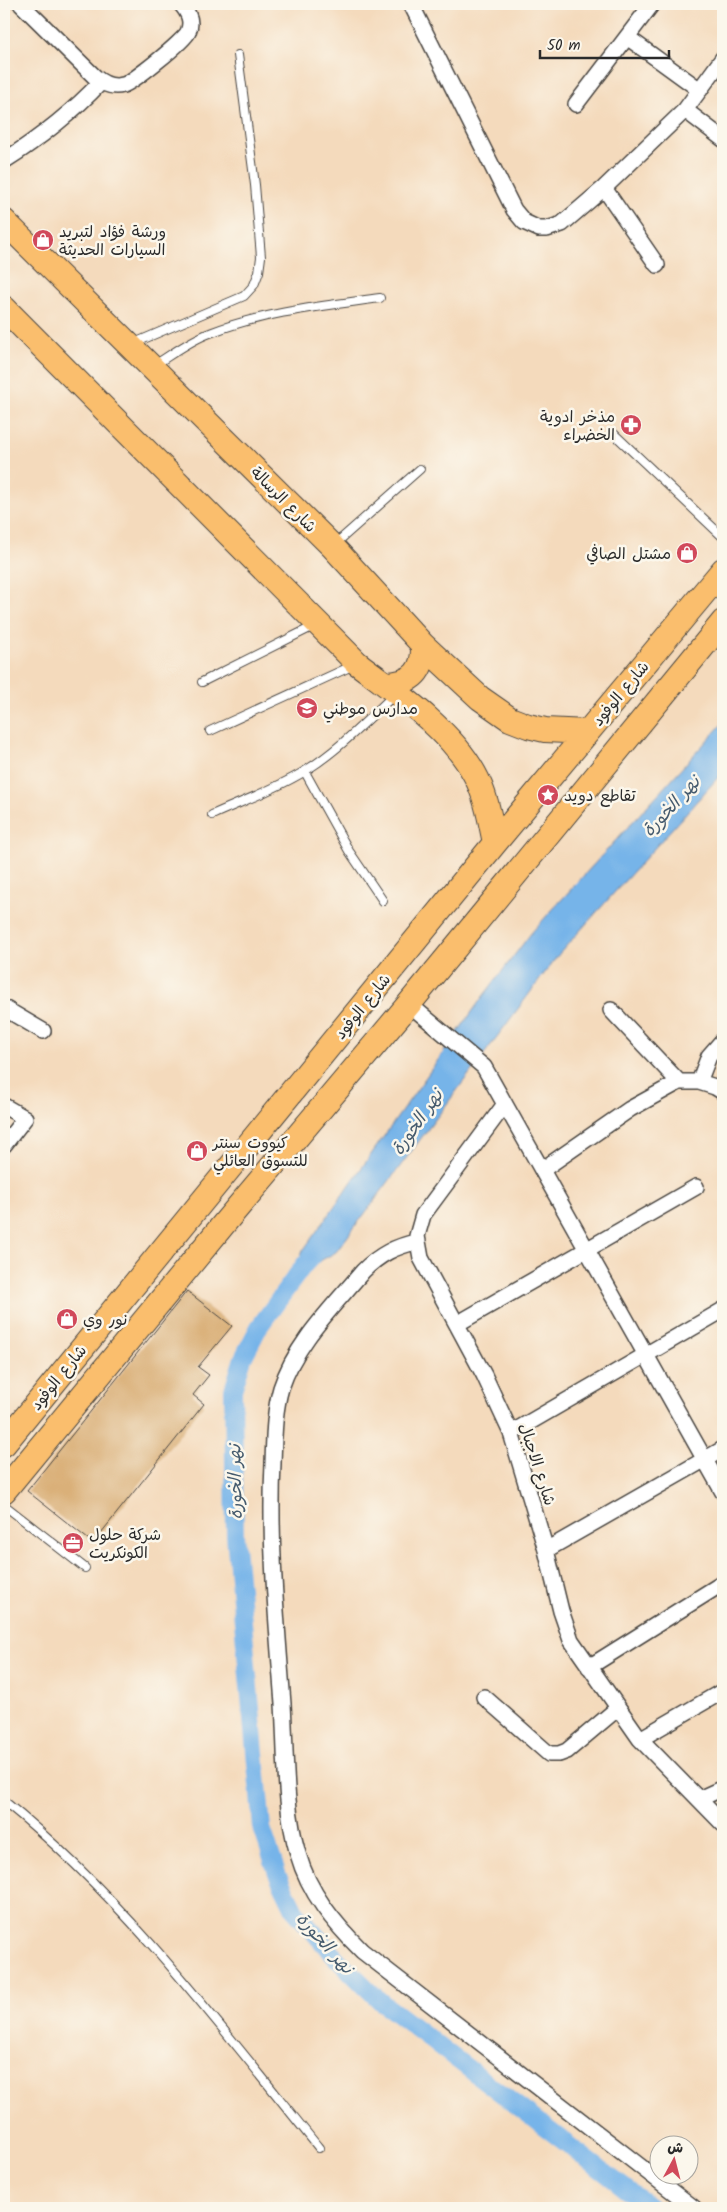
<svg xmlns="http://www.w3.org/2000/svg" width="727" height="2212" viewBox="0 0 727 2212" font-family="Kalam,'Playpen Sans Arabic',sans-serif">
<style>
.water{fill:#76b4e9;stroke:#50708a}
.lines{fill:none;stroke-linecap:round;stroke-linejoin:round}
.canal{stroke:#76b4e9;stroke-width:18}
.building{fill:#dab079}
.service-casing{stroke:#494541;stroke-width:10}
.minor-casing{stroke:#494541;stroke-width:18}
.primary-casing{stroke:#494541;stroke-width:26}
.service{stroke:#fff;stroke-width:8}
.minor{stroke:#fff;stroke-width:15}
.primary{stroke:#fabe6d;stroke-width:24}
.labels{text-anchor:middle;stroke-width:5;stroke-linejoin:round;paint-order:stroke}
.poi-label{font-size:16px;fill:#2b2b2b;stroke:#fbf7ec;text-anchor:start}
.street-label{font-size:16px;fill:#2b2b2b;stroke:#fbf7ec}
.water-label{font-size:18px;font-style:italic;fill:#455b6e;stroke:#fbf7ec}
</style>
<rect width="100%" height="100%" fill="#fbf7ec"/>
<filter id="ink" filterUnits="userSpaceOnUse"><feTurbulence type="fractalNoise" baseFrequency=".02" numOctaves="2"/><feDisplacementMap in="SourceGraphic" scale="10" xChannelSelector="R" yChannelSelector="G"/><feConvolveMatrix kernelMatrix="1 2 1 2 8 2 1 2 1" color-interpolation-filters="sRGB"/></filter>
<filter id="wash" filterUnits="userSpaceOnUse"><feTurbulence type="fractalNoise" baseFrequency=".0096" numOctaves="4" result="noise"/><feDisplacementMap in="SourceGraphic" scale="20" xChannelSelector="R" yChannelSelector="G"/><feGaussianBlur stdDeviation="1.12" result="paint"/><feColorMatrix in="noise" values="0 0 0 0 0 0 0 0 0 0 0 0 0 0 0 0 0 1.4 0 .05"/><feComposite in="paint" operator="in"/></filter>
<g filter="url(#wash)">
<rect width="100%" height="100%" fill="#f4dabc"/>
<path class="water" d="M 723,723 L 723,772 L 559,954 L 336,1252 L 320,1261 L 304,1265 L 301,1258 L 302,1252 L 484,995 L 532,932 Z"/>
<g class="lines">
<path class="canal" d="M 319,1249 L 304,1265 L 259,1327 L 243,1358 L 233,1390 L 235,1535 L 262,1828 L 278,1876 L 295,1911 L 336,1958 L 380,2001 L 651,2208"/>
</g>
<g id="blocks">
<path class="building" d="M 187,1291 L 232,1326 L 198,1367 L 209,1375 L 193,1395 L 204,1404 L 93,1543 L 27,1491 Z"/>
</g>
</g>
<g filter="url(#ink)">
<use href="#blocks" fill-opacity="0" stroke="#494541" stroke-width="1"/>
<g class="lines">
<g class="service-casing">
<path id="service" d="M 132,344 L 244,296 L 254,285 L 259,272 L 261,257 L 255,185 L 238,55
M 153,366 C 171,355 190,340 210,333 C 264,312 323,306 380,298
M 613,433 L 723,537
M 334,545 L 420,469
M 202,682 L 314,626
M 210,731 L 354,665
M 305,772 L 349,851 L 383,901
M 212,815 C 243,801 276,789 305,771 C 339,750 366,721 395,694
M 4,1505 L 85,1568
M 4,1801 C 124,1898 222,2028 319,2148"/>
</g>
<g class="minor-casing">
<path id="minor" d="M 21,4 L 95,77 C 103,84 112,88 123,85 C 132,83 185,40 188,32 C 193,21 188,12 181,4
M 411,4 L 514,210 L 524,222 L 539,229 L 547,229 L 562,224 L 604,188 L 685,110 L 723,58
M 627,37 L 700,90
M 576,104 L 652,4
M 685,110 L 723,139
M 4,161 C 40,138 71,114 101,82
M 604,188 L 657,265
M 409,1004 L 484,1067 L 723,1492
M 4,1008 L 43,1031
M 611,1010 L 679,1082
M 699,1082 L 709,1056 L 723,1040
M 505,1104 L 423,1215 L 417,1236 L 421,1258 L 484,1375 L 511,1433 L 546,1550 L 561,1611 L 571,1640 L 640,1739 L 723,1824
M 4,1106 L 25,1118 L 4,1145
M 542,1170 L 630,1109 L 679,1082 L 699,1082 L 715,1087 L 723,1092
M 417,1242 C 395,1246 379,1255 363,1271 C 333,1307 296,1342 281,1388 C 274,1412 274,1437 273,1463 C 269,1543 277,1624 283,1704 C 286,1753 284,1807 298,1854 C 309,1893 334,1923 362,1951 L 694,2208
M 457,1324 L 696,1187
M 511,1433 L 723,1310
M 546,1550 L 723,1449
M 589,1667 L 723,1583
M 484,1697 L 549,1754 L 559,1754 L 567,1751 L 618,1708
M 640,1739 L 723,1691
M 699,1799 L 723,1788"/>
</g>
<g class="primary-casing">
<path id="primary" d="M 4,221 L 332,546 L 423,645 L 480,698 L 510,719 L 528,726 L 545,730 L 587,732
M 4,308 L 357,663 C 397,693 450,729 474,773 C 486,794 490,819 495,843
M 386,684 C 413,683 424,671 423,645
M 4,1444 L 495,843 L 723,570
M 4,1491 L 227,1220 L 409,1004 L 723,622"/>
</g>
<use href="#service" class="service"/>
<use href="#minor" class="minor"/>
<use href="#primary" class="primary"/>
</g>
</g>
<defs>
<g id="shop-disc" transform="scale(1.125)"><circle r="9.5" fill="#d1495b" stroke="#fbf7ec"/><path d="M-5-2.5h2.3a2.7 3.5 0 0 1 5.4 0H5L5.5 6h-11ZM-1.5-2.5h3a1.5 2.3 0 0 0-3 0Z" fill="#fff"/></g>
<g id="pharmacy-disc" transform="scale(1.125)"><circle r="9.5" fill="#d1495b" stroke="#fbf7ec"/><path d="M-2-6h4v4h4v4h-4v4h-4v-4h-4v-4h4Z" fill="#fff"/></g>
<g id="school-disc" transform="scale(1.125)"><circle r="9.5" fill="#d1495b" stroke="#fbf7ec"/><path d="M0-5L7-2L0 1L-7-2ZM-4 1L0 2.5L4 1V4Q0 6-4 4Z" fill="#fff"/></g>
<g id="sight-disc" transform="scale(1.125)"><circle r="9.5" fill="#d1495b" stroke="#fbf7ec"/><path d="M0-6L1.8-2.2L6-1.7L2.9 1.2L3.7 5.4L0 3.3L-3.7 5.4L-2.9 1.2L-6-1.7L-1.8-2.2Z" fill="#fff"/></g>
<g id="office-disc" transform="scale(1.125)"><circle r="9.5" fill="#d1495b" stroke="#fbf7ec"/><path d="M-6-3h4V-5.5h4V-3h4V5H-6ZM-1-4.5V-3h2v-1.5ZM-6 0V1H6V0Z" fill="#fff"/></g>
</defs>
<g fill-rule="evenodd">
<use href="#shop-disc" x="43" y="240"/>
<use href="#pharmacy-disc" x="631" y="425"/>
<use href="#shop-disc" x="687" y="553"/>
<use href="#school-disc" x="307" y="708"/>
<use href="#sight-disc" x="548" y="795"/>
<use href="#shop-disc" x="197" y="1151"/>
<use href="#shop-disc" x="67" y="1319"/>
<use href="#office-disc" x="73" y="1543"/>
</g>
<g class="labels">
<g class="poi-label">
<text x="59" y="237">ورشة فؤاد لتبريد<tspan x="59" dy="18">السيارات الحديثة</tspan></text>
<text x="615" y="422" text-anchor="end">مذخر ادوية<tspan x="615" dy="18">الخضراء</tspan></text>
<text x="671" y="559" text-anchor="end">مشتل الصافي</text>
<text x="323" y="714">مدارس موطني</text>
<text x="564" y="801">تقاطع دويد</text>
<text x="213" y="1148">كيووت سنتر<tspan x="213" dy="18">للتسوق العائلي</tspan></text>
<text x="83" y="1325">نور وي</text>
<text x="89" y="1540">شركة حلول<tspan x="89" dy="18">الكونكريت</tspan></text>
</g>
<g class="street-label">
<text transform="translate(284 499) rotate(45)" y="6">شارع الرسالة</text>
<text transform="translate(620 693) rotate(-50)" y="6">شارع الوفود</text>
<text transform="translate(362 1006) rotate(-51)" y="6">شارع الوفود</text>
<text transform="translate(58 1377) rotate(-51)" y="6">شارع الوفود</text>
<text transform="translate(538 1464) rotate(72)" y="6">شارع الاجبال</text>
</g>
<g class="water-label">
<text transform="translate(671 806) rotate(-47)" y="6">نهر الخورة</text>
<text transform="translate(417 1122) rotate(-55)" y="6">نهر الخورة</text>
<text transform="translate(235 1482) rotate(-91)" y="6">نهر الخورة</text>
<text transform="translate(325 1943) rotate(48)" y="6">نهر الخورة</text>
</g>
</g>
<rect width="727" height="2212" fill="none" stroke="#fbf7ec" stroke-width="20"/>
<g transform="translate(674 2160) rotate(7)"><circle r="24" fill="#fbf7ec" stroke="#a8a59f"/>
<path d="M0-4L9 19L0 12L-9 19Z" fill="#d1495b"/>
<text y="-8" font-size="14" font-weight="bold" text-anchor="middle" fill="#2b2b2b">ش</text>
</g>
<path d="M540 50v8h129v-8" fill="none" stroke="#2b2b2b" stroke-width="2.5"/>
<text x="547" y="50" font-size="15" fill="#2b2b2b" stroke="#fbf7ec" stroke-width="4" paint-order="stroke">50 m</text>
</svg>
